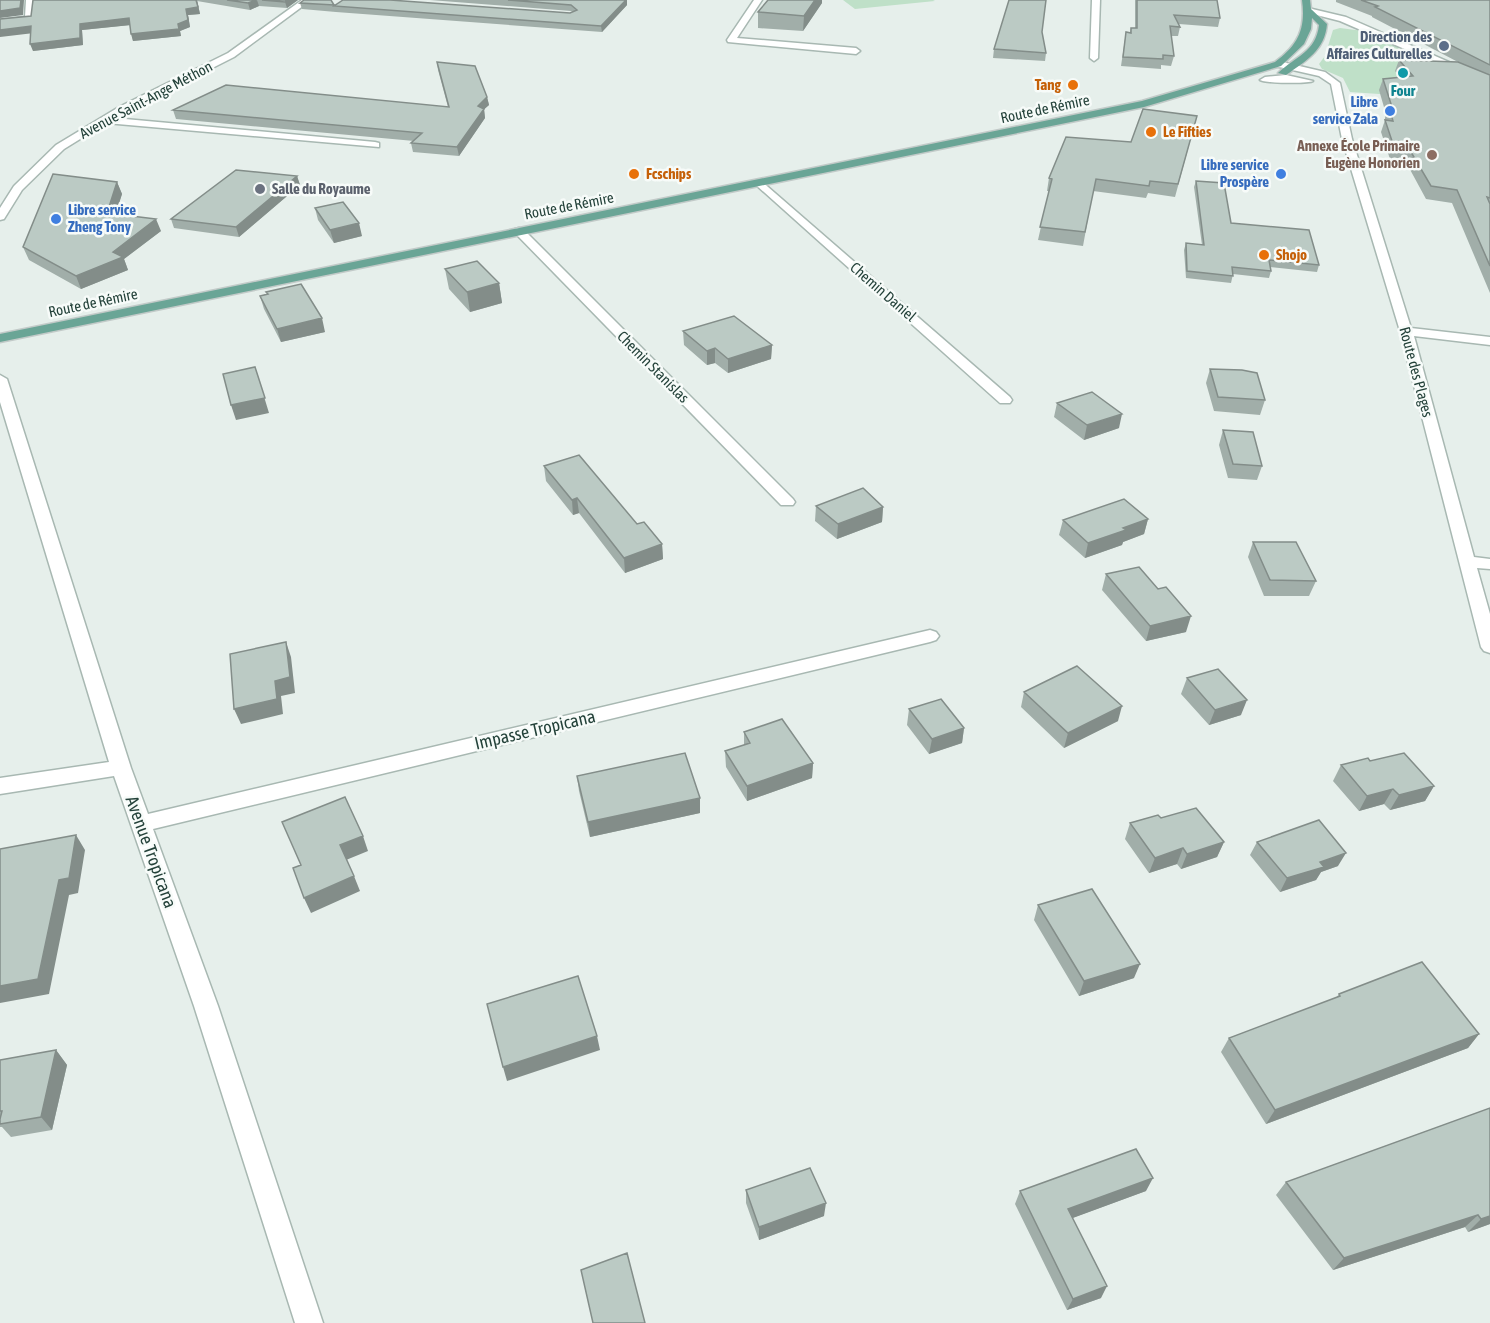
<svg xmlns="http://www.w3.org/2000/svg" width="1490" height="1323" viewBox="0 0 1490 1323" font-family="'Asap Condensed',sans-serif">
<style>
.green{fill:#bfe0c8}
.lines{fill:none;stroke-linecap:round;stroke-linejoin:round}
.minor-casing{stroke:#a8b8b2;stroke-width:3}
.major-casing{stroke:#c2cac8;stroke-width:3}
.minor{fill:#fff;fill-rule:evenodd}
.major{fill:#6aa596;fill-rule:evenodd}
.wall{fill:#a1aea9}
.shaded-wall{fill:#838d89}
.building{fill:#bbcac4;stroke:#838d89;stroke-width:1.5}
.service-dot{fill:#5c6f8a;stroke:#f7fbf9;stroke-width:2}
.culture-dot{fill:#0f9aa8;stroke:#f7fbf9;stroke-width:2}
.food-dot{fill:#e8710a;stroke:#f7fbf9;stroke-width:2}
.shop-dot{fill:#3f7fe0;stroke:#f7fbf9;stroke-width:2}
.education-dot{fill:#8d6e63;stroke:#f7fbf9;stroke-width:2}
.worship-dot{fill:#6b7280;stroke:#f7fbf9;stroke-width:2}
.labels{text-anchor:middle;stroke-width:5;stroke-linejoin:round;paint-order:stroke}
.far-service-label{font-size:15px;font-weight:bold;fill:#4e5e75;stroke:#f7fbf9;text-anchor:end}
.far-food-label{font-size:15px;font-weight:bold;fill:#c56008;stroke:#f7fbf9;text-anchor:start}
.far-culture-label{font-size:15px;font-weight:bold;fill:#0d838f;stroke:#f7fbf9}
.far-street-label{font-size:15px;fill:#24423a;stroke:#f7fbf9}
.far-shop-label{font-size:15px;font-weight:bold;fill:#366cbe;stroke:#f7fbf9;text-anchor:end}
.far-education-label{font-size:15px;font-weight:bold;fill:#785e54;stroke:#f7fbf9;text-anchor:end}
.far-worship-label{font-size:15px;font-weight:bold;fill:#5b616d;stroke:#f7fbf9;text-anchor:start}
.street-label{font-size:18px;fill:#24423a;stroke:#f7fbf9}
</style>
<rect width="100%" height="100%" fill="#e6efeb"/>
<path class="green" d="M 843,0 L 933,0 L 935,1 L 855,9 Z
M 1340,28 L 1371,32 L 1433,60 L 1437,98 L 1350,92 L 1343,78 L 1322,69 L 1319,64 L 1325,56 L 1333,30 Z"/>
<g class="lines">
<g class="minor-casing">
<path id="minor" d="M 26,0 L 34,0 L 32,21 L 0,24 L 0,20 L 25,17 Z
M 302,0 L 311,0 L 234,57 L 114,118 L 375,142 L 379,143 L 379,147 L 106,123 L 64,149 L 22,190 L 4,219 L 0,220 L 0,208 L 14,186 L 56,145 L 119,107 L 228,53 Z
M 754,0 L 762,0 L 737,38 L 856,48 L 860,51 L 856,54 L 728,42 L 727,40 Z
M 1092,0 L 1100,0 L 1098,58 L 1094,61 L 1090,58 Z
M 1308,8 L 1346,17 L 1490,80 L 1490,86 L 1340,21 L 1305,12 L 1304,10 Z
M 1278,61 L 1325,72 L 1340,83 L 1352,139 L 1411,328 L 1490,337 L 1490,345 L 1414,336 L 1474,557 L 1490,559 L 1490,569 L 1477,568 L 1490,614 L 1490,653 L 1484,651 L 1481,647 L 1400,331 L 1342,139 L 1331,84 L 1319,76 L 1275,66 L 1274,64 Z
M 1286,75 L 1313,81 C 1309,84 1264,83 1260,80 L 1265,77 Z
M 760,180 L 1010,397 L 1012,400 L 1010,403 L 1000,403 L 756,185 L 755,183 Z
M 519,228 L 523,229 L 793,499 L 795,502 L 793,505 L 781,505 L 515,233 L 515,229 Z
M 0,375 L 7,379 L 131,768 L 148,814 L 930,630 L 936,632 L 939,636 L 936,640 L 930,642 L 153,829 L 218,1006 L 323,1323 L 295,1323 L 194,1006 L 114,776 L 0,794 L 0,778 L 109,762 L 0,402 Z"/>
</g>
<g class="major-casing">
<path id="major" d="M 1302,0 L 1310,0 L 1311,9 L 1327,24 C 1325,50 1306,61 1286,75 L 1278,73 C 1296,56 1316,52 1319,25 L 1312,18 L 1311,29 L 1304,44 L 1281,66 L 1144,107 L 0,342 L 0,334 L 1142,101 L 1275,62 C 1298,45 1306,29 1302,0 Z"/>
</g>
<use href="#minor" class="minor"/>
<use href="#major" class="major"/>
</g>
<path class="wall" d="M 33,0 L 298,0 L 287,8 L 259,6 L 250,10 L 197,1 L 200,14 L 188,15 L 190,27 L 180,31 L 181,36 L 133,41 L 130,25 L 82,30 L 83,45 L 33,51 L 31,33 Z
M 430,0 L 627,0 L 627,5 L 602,32 L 336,12 L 334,6 L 570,13 L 573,12 L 571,11 Z
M 1135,0 L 1217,0 L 1220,18 L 1218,27 L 1179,24 L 1180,27 L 1178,36 L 1171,36 L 1174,56 L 1171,66 L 1161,65 L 1161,69 L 1121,66 L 1126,32 L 1130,32 L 1131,28 L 1135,28 Z
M 1336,0 L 1490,0 L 1490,293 L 1452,203 L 1426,199 L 1407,164 L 1391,162 L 1381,132 L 1385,120 L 1385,118 L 1386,114 L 1379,90 L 1383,79 L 1400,77 L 1395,71 L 1399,60 L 1458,62 L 1372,17 L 1372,16 L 1336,2 Z
M 300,3 L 334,5 L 336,12 L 302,9 Z
M 822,3 L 803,31 L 758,28 L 758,12 Z
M 994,49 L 1046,53 L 1045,61 L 993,58 Z
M 437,62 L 487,97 L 489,105 L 484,109 L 485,118 L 459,156 L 413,152 L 411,143 L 414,141 L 176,119 L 173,110 L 448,107 L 438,70 Z
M 1197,116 L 1175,197 L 1148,193 L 1146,198 L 1093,191 L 1083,246 L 1038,240 L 1049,191 L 1047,191 L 1049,178 L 1131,142 Z
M 297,176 L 300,185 L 239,237 L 174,228 L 171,219 Z
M 1196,181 L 1231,223 L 1319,265 L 1317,272 L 1270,267 L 1271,271 L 1269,278 L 1233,274 L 1231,283 L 1186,278 L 1184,250 L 1186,243 L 1202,245 L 1194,187 Z
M 117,182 L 122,194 L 115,214 L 161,231 L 124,259 L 128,270 L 81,289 L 29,260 L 23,247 Z
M 315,208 L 362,236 L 334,243 L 318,220 Z
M 445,269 L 499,283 L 502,303 L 470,312 L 449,289 Z
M 266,292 L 325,332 L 281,342 L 264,309 L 260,296 L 267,295 Z
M 683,331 L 772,345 L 771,359 L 728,373 L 715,363 L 707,365 L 684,345 Z
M 1210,369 L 1265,400 L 1260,415 L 1214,411 L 1206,383 Z
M 1057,403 L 1119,428 L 1084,440 L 1054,417 Z
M 1223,430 L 1262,466 L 1257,480 L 1228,478 L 1219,445 Z
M 544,466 L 637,524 L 662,544 L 663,559 L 625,573 L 579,513 L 573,515 L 546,481 Z
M 816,506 L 883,507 L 882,522 L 837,539 L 815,521 Z
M 1148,519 L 1144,534 L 1123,542 L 1122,545 L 1085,558 L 1059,535 L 1063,520 Z
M 1253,542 L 1316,581 L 1309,596 L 1264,596 L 1248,557 Z
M 1106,574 L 1186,632 L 1146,641 L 1102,590 Z
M 1187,678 L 1241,715 L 1209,725 L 1181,694 Z
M 1024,692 L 1118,721 L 1064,748 L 1021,707 Z
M 909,709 L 964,728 L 962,743 L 929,754 L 907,725 Z
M 744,732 L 813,763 L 812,778 L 747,801 L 726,767 L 725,751 L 744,745 Z
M 1370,761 L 1434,786 L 1425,801 L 1390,810 L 1384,804 L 1359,811 L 1333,781 L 1341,765 Z
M 577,776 L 700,813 L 590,837 L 579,791 Z
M 1161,818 L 1224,842 L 1217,857 L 1181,869 L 1177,864 L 1149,873 L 1125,839 L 1130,823 Z
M 1257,842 L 1338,866 L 1321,872 L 1316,880 L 1280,892 L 1250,855 Z
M 1038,905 L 1134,978 L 1079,996 L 1034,920 Z
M 1339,994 L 1479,1034 L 1468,1048 L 1266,1124 L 1221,1052 L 1229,1038 L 1336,998 Z
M 56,1050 L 67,1065 L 52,1130 L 11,1137 L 2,1127 L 0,1127 L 0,1060 Z
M 1490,1108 L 1490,1224 L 1468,1232 L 1465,1227 L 1333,1270 L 1276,1195 L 1286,1182 Z
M 746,1190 L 824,1216 L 759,1240 L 746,1203 Z
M 1020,1191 L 1146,1191 L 1072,1218 L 1101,1298 L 1067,1310 L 1015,1204 Z"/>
<path class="shaded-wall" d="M 21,0 L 24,0 L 23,15 L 0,18 L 0,11 Z
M 197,0 L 200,14 L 188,15 L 190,27 L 180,31 L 181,36 L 133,41 L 131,34 L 178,24 L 186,9 Z
M 257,0 L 259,6 L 250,10 L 248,3 Z
M 287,0 L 298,0 L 287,8 L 285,2 Z
M 626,0 L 627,0 L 627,5 L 602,32 L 601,26 Z
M 815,0 L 822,0 L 822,3 L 803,31 L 804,16 Z
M 129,18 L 131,25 L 82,30 L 83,45 L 33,51 L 30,44 L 80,24 Z
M 31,26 L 34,33 L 0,37 L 0,30 Z
M 487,97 L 489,105 L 479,114 L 478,106 Z
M 484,109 L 485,118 L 459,156 L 457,147 Z
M 297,176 L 300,185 L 239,237 L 236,227 Z
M 117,182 L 122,194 L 112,226 L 107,213 Z
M 156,219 L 161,231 L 124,259 L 128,270 L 81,289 L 76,276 L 113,252 Z
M 359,223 L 362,236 L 334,243 L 330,230 Z
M 499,283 L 502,303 L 470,312 L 467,292 Z
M 322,318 L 325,332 L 281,342 L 277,329 Z
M 772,345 L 771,359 L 728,373 L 728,359 Z
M 715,348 L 715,363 L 707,365 L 707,351 Z
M 255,367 L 269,413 L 236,420 L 231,405 Z
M 1122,414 L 1119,428 L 1084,440 L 1087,425 Z
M 577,498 L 579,513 L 573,515 L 572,500 Z
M 883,507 L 882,522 L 837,539 L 838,524 Z
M 1148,519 L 1144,534 L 1123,542 L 1122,545 L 1085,558 L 1088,543 L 1123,528 Z
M 662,544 L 663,559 L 625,573 L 624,558 Z
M 1191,616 L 1186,632 L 1146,641 L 1150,626 Z
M 286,642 L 291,657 L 295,693 L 281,696 L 283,714 L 241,724 L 234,709 L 275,681 Z
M 1247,700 L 1241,715 L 1209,725 L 1215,710 Z
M 1122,706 L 1118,721 L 1064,748 L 1068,733 Z
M 964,728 L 962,743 L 929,754 L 932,739 Z
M 813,763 L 812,778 L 747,801 L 747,786 Z
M 1434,786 L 1425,801 L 1390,810 L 1399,795 Z
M 1393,789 L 1384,804 L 1359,811 L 1367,796 Z
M 700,798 L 700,813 L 590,837 L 588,822 Z
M 76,835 L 85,850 L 78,893 L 69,895 L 49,994 L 0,1003 L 0,986 L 59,880 Z
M 363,836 L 368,851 L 346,860 L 340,845 Z
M 1224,842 L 1217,857 L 1181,869 L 1187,854 Z
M 1183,848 L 1177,864 L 1149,873 L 1155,858 Z
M 1346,853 L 1338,866 L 1321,872 L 1316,880 L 1280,892 L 1287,878 L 1320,862 Z
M 354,876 L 360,891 L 311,913 L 304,898 Z
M 1140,964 L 1134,978 L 1079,996 L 1084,981 Z
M 1479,1034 L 1468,1048 L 1266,1124 L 1275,1110 Z
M 597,1036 L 600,1050 L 507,1081 L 503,1067 Z
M 56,1050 L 67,1065 L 52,1130 L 41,1117 Z
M 1153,1178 L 1146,1191 L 1062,1222 L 1068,1209 Z
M 826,1203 L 824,1216 L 759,1240 L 759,1227 Z
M 1478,1215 L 1465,1227 L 1333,1270 L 1344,1258 Z
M 1490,1216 L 1490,1224 L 1468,1232 L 1481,1219 Z
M 1107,1286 L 1101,1298 L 1067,1310 L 1073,1299 Z"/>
<path class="building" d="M 0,0 L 21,0 L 20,8 L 0,11 Z
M 33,0 L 196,0 L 198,7 L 186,9 L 188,20 L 178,24 L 179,29 L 131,34 L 129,18 L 80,24 L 80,38 L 30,44 L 31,26 L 0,30 L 0,19 L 31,16 Z
M 227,0 L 256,0 L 248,3 Z
M 262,0 L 287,0 L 285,2 Z
M 304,0 L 331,0 L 334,5 L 300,3 Z
M 343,0 L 390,0 L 570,13 L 577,10 L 571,5 L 508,0 L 626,0 L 601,26 L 334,6 Z
M 768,0 L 815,0 L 804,16 L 758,12 Z
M 1009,0 L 1046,0 L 1042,32 L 1046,53 L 994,49 Z
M 1137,0 L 1217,0 L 1220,18 L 1174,15 L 1180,27 L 1170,26 L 1174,56 L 1163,55 L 1163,59 L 1123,57 L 1126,32 L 1131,33 L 1131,28 L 1137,28 Z
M 1361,0 L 1490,0 L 1490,65 L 1375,7 L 1378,6 Z
M 1399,60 L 1458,62 L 1490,75 L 1490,198 L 1487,197 L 1490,204 L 1490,266 L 1457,190 L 1431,186 L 1411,152 L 1395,150 L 1385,120 L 1393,121 L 1389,106 L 1392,107 L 1383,79 L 1413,76 Z
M 437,62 L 475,66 L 487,97 L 478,106 L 484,109 L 457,147 L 411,143 L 422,133 L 173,110 L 226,85 L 449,107 Z
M 1143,109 L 1197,116 L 1178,184 L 1150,181 L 1149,186 L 1096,179 L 1085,232 L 1040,227 L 1052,179 L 1049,178 L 1066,137 L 1131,142 Z
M 236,170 L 297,176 L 236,227 L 171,219 Z
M 53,174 L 117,182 L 107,213 L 156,219 L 113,252 L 123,257 L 76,276 L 23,247 Z
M 1196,181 L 1224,183 L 1231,223 L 1309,230 L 1319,265 L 1269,260 L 1271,271 L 1232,267 L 1233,276 L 1187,271 L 1186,243 L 1204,245 Z
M 343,202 L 359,223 L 330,230 L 315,208 Z
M 477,261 L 499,283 L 467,292 L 445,269 Z
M 301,284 L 322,318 L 277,329 L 260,296 L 268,294 L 266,292 Z
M 734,316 L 772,345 L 728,359 L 715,348 L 707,351 L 683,331 Z
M 255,367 L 265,398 L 231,405 L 223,374 Z
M 1210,369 L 1242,370 L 1257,373 L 1265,400 L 1218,397 Z
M 1092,392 L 1122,414 L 1087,425 L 1057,403 Z
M 1223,430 L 1253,432 L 1262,466 L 1233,464 Z
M 579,455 L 637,524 L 644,522 L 662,544 L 624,558 L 577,498 L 572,500 L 544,466 Z
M 863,488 L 883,507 L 838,524 L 816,506 Z
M 1124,499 L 1148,519 L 1123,528 L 1126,530 L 1088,543 L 1063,520 Z
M 1253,542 L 1296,542 L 1316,581 L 1270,580 Z
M 1139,567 L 1158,589 L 1166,587 L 1191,616 L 1150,626 L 1106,574 Z
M 286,642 L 290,677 L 275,681 L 277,699 L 234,709 L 230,654 Z
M 1077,666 L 1122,706 L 1068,733 L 1024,692 Z
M 1218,669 L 1247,700 L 1215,710 L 1187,678 Z
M 941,699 L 964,728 L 932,739 L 909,709 Z
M 782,719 L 813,763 L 747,786 L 725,751 L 750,743 L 744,732 Z
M 685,753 L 700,798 L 588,822 L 577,776 Z
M 1404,753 L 1434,786 L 1399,795 L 1393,789 L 1367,796 L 1341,765 L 1368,758 L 1370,761 Z
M 345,797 L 363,836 L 340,845 L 354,876 L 304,898 L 293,868 L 301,865 L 282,822 Z
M 1196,808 L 1224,842 L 1187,854 L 1183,848 L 1155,858 L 1130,823 L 1158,815 L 1161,818 Z
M 1319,820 L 1346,853 L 1320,862 L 1324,867 L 1287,878 L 1257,842 Z
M 76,835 L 69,878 L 59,880 L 38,979 L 0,986 L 0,849 Z
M 1092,889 L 1140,964 L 1084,981 L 1038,905 Z
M 1422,962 L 1479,1034 L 1275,1110 L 1229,1038 L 1340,996 L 1339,994 Z
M 578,976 L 597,1036 L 503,1067 L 487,1004 Z
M 56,1050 L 41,1117 L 0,1124 L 0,1119 L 2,1111 L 0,1111 L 0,1060 Z
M 1490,1108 L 1490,1216 L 1481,1219 L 1478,1215 L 1344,1258 L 1286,1182 Z
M 1136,1149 L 1153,1178 L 1068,1209 L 1107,1286 L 1073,1299 L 1020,1191 Z
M 810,1168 L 826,1203 L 759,1227 L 746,1190 Z
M 627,1253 L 645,1323 L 593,1323 L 581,1270 Z"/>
<circle class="service-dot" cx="1444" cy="46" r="6"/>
<circle class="culture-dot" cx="1403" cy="73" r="6"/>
<g class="food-dot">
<circle cx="1073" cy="85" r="6"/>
<circle cx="1151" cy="132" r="6"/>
<circle cx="634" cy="174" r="6"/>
<circle cx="1264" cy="255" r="6"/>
</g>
<g class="shop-dot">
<circle cx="1390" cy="111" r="6"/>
<circle cx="1281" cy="174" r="6"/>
<circle cx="56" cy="219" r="6"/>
</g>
<circle class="education-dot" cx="1432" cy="155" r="6"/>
<circle class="worship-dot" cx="260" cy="189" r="6"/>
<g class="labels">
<g class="far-service-label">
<text x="1432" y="42">Direction des<tspan x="1432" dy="17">Affaires Culturelles</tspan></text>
</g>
<g class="far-food-label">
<text x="1061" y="90" text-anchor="end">Tang</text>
<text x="1163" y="137">Le Fifties</text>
<text x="646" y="179">Fcschips</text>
<text x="1276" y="260">Shojo</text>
</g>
<g class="far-culture-label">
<text x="1403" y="96">Four</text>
</g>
<g class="far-street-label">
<text transform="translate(146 100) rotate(-28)" y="5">Avenue Saint-Ange Méthon</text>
<text transform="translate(1045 109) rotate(-12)" y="5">Route de Rémire</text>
<text transform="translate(569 206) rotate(-11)" y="5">Route de Rémire</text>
<text transform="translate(883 292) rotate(41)" y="5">Chemin Daniel</text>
<text transform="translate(93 303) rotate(-12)" y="5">Route de Rémire</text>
<text transform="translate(653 367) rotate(45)" y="5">Chemin Stanislas</text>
<text transform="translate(1416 372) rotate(75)" y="5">Route des Plages</text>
</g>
<g class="far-shop-label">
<text x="1378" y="107">Libre<tspan x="1378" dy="17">service Zala</tspan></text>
<text x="1269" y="170">Libre service<tspan x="1269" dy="17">Prospère</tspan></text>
<text x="68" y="215" text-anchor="start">Libre service<tspan x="68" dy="17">Zheng Tony</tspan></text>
</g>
<g class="far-education-label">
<text x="1420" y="151">Annexe École Primaire<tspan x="1420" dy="17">Eugène Honorien</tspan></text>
</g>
<g class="far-worship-label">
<text x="272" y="194">Salle du Royaume</text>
</g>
<g class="street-label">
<text transform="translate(535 730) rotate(-13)" y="6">Impasse Tropicana</text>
<text transform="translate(151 852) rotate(70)" y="6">Avenue Tropicana</text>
</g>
</g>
</svg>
